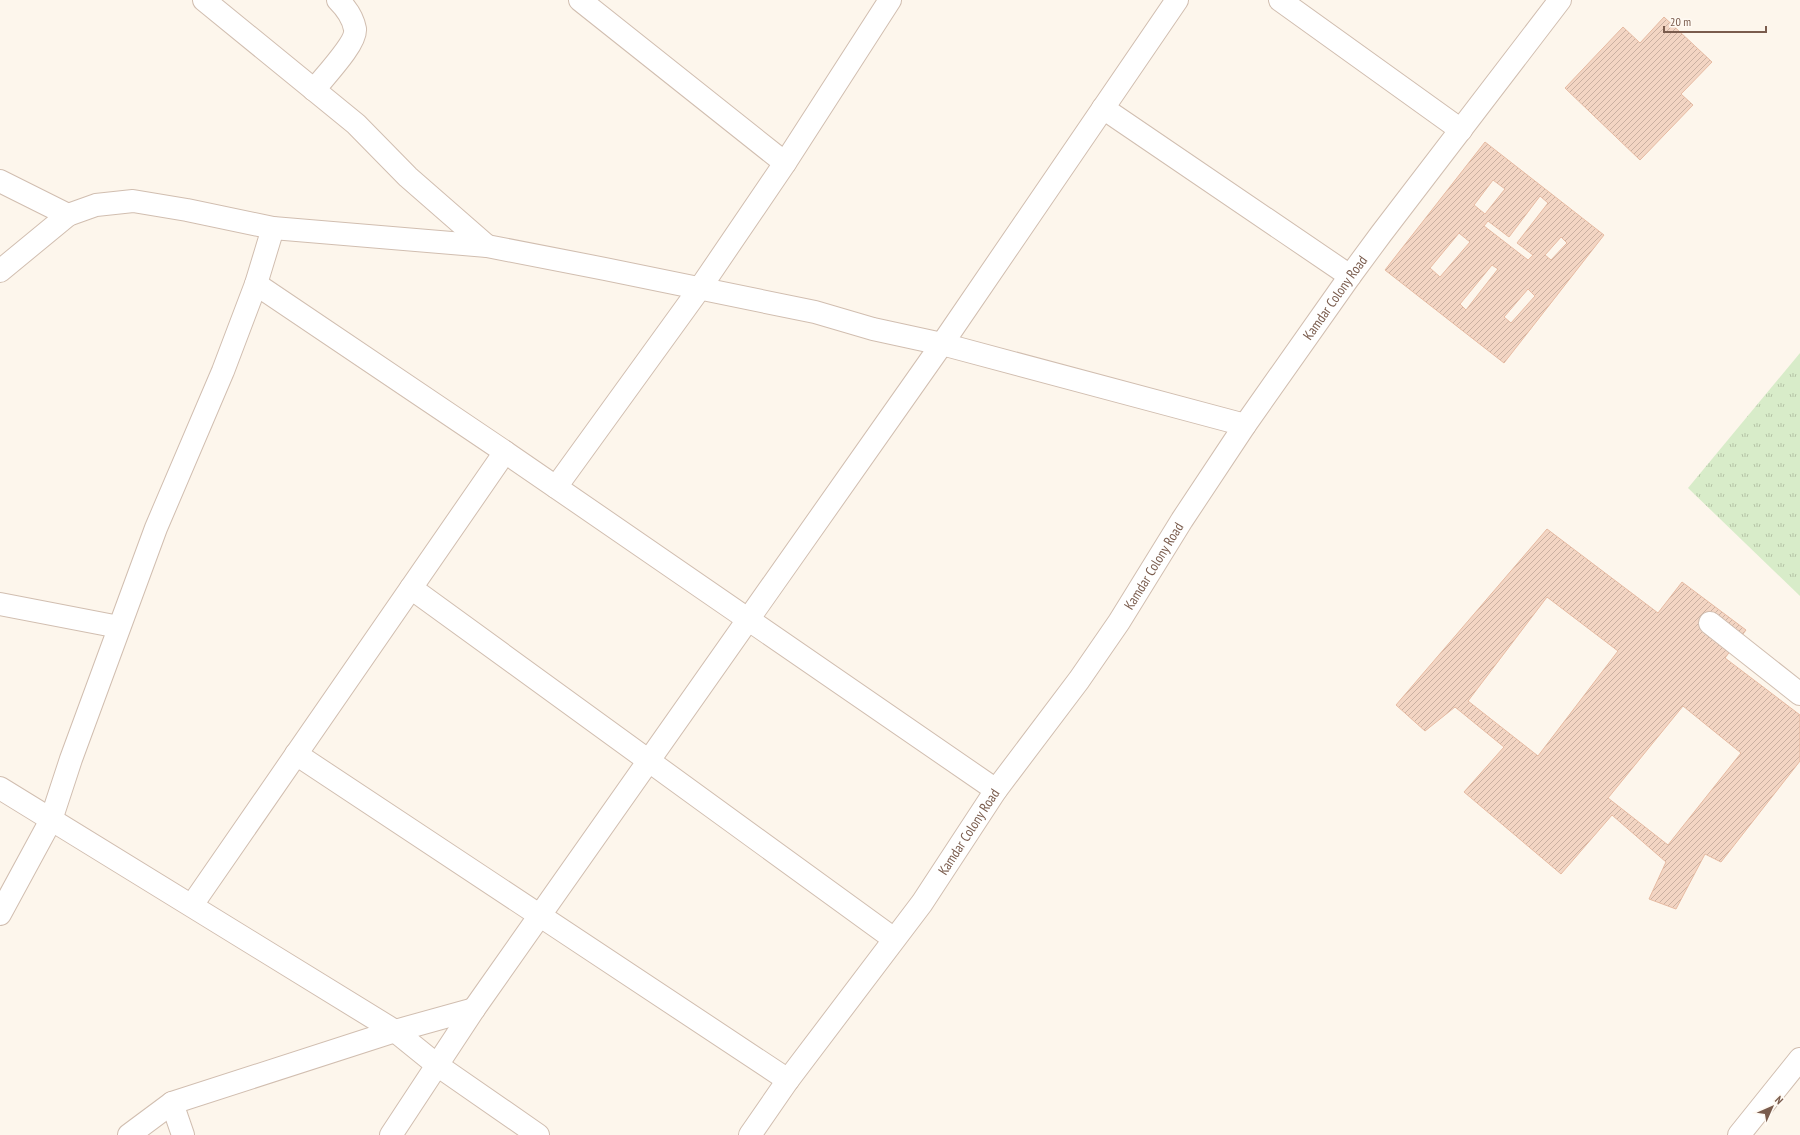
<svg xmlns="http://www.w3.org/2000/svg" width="1800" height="1135" viewBox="0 0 1800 1135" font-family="'PT Sans Narrow',sans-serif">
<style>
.park{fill:url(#park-tufts)}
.building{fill:url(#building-hatch);stroke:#e6bba3;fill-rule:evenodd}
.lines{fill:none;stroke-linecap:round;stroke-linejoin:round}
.minor-casing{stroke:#d1beb0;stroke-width:24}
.minor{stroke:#fff;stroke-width:22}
.labels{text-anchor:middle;stroke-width:3;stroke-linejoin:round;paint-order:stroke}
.street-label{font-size:14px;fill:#7a5c4d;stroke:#fffaf3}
</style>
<defs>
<pattern id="park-tufts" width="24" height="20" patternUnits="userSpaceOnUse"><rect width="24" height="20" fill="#d8ecc9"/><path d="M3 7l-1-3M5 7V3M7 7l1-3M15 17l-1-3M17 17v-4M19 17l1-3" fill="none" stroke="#b4c2a5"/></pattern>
<pattern id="building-hatch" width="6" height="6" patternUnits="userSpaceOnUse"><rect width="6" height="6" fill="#f3d5c3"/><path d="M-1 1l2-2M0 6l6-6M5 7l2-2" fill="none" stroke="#cab0a1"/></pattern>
</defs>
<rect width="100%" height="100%" fill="#fdf6ec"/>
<path class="park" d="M 1800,353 L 1800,596 L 1688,488 Z"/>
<path class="building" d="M 1664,17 L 1712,62 L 1681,94 L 1693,105 L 1640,160 L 1565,88 L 1623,27 L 1640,43 Z
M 1485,142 L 1604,235 L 1504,363 L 1385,270 ZM 1493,180 L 1505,189 L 1485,214 L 1474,205 ZM 1540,196 L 1548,203 L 1517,243 L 1533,255 L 1528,260 L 1484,226 L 1488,221 L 1509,237 ZM 1459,233 L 1470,242 L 1440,277 L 1430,268 ZM 1561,237 L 1567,243 L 1551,260 L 1545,255 ZM 1492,265 L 1498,269 L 1466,310 L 1460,304 ZM 1528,289 L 1535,296 L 1511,323 L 1504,317 Z
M 1547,529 L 1658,613 L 1682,582 L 1746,630 L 1725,658 L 1800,715 L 1800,761 L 1721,862 L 1705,854 L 1676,909 L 1649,899 L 1666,862 L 1612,815 L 1561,874 L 1464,792 L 1504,747 L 1455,707 L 1425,731 L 1396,705 ZM 1547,597 L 1618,651 L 1538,756 L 1468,701 ZM 1683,706 L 1741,753 L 1668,845 L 1608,798 Z"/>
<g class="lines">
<g class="minor-casing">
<g id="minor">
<path d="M 204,0 L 356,124 L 408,177 L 487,246"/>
<path d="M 580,0 L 785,163"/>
<path d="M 1280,0 L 1461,130"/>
<path d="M 314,90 C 323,78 357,43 355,29 C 353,18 346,8 338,0"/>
<path d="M 1103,108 L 1350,276"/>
<path d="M 0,181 L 68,215"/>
<path d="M 0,271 L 68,215 L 96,205 L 133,201 L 187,210 L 273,228 L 487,246 L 605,269 L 815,312 L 873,329 L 942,344 L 1245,425"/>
<path d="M 256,284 L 505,452 L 996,790"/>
<path d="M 556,487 L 700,288 L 785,163 L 890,0"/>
<path d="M 411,588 L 894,939"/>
<path d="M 0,604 L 119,627"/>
<path d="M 1710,623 L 1800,694"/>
<path d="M 296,754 L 788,1080"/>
<path d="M 0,788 L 395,1031 L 437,1065 L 538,1135"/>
<path d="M 192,905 L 505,452"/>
<path d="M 0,914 L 51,820 L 71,759 L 156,528 L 223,371 L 256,284 L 273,228"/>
<path d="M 172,1103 L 183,1135"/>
<path d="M 129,1135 L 172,1103 L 395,1031 L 474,1009"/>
<path d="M 391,1135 L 474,1009 L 942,344 L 1177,0"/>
<path id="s1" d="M 750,1135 L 788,1080 L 922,903 L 996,790 L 1079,680 L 1119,622 L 1182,520 L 1245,425 L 1350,276 L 1381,234 L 1560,0"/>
<path d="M 1739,1135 L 1800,1059"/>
</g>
</g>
<use href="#minor" class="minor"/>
</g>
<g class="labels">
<g class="street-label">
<text dy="5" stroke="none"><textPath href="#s1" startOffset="1022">Kamdar Colony Road</textPath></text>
<text dy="5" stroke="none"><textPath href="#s1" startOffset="698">Kamdar Colony Road</textPath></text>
<text dy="5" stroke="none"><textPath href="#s1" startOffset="374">Kamdar Colony Road</textPath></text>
</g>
</g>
<g transform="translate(1772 1107) rotate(45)" stroke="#fffaf3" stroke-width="3" paint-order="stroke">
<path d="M0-3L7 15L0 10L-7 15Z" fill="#7a5c4d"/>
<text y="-6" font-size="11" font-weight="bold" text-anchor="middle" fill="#7a5c4d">N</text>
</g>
<path d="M1664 26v6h102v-6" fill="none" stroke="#7a5c4d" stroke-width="2"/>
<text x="1670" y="26" font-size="12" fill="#7a5c4d" stroke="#fffaf3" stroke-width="3" paint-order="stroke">20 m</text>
</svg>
